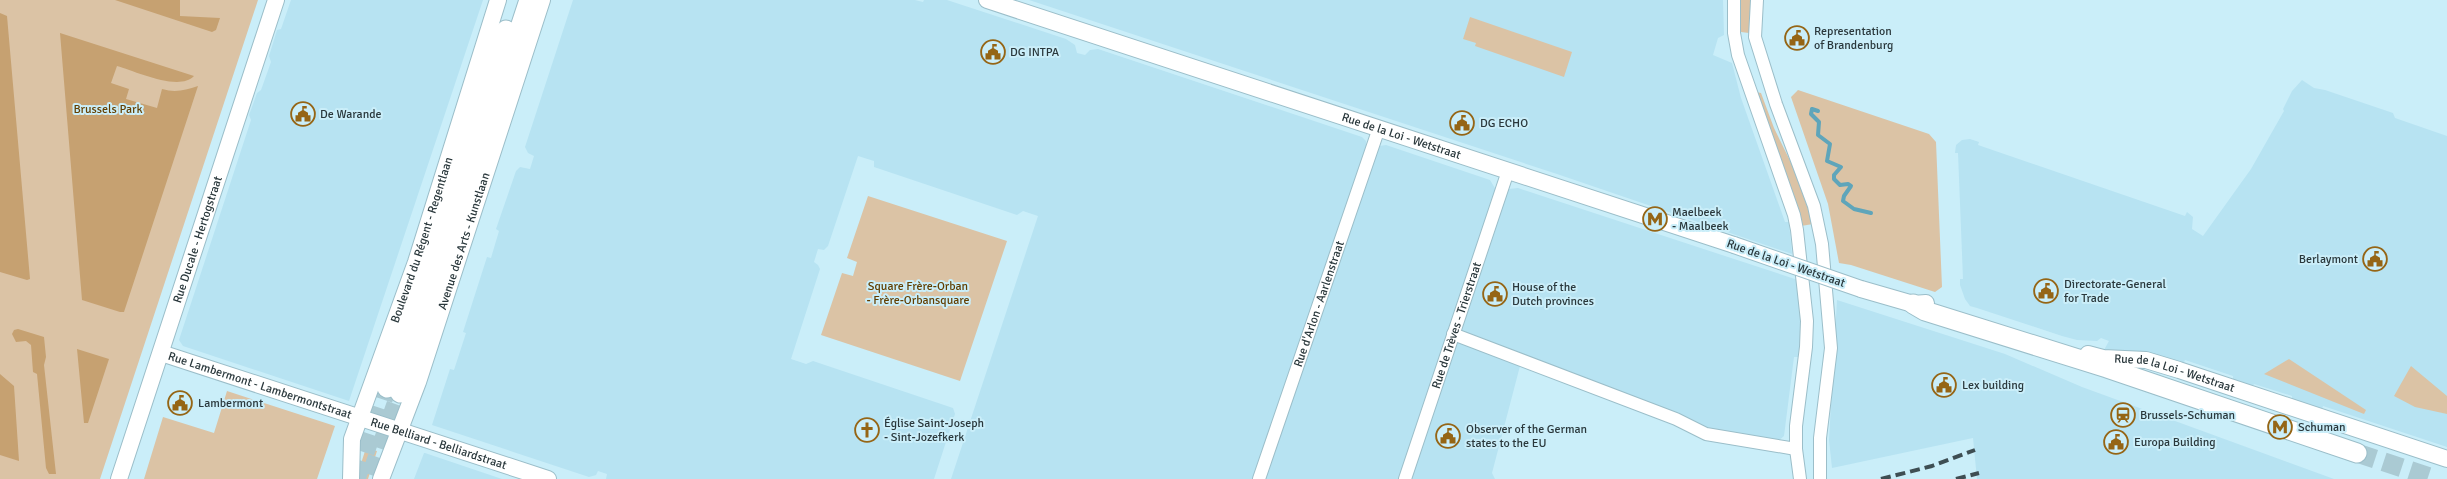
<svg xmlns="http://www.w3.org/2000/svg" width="2447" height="479" viewBox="0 0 2447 479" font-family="Signika,sans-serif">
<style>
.built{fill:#b7e3f2}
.green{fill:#dbc3a5}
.forest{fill:#c6a171}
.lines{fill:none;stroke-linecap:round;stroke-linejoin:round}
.stream{stroke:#5fa5ba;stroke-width:4}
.highway-tunnel{stroke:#aacad3;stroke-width:19;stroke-dasharray:19 9;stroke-linecap:butt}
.minor-casing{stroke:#9bbec9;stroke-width:14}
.major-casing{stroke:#9bbec9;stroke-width:18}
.highway-casing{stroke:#9bbec9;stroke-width:21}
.minor{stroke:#fff;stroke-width:12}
.major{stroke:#fff;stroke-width:16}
.highway{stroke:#fff;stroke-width:19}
.rail{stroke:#3e4e53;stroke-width:4;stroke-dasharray:10 5;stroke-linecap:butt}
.major-bridge-casing{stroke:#9bbec9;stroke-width:18;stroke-linecap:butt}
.major-bridge{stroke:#fff;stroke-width:16}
.labels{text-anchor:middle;stroke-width:4;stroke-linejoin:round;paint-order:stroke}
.poi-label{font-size:12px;fill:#2a383c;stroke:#caeef9;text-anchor:start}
.park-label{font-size:12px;fill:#623e00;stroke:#caeef9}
.street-label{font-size:12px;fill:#2a383c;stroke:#caeef9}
</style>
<rect width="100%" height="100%" fill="#caeef9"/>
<path class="built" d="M 291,0 L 483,0 L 349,401 L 183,346 L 179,340 L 251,120 L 249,115 L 257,93 L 261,90 L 271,62 L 269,56 L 277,30 L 281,29 Z
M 573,0 L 915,0 L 923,2 L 924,0 L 947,0 L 1066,39 L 1075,45 L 1077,53 L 1085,55 L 1090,50 L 1098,49 L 1362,137 L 1366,141 L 1366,148 L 1386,145 L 1490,180 L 1496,190 L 1505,193 L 1509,189 L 1518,188 L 1798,280 L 1801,306 L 1800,340 L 1798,357 L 1794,357 L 1784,436 L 1778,441 L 1711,429 L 1520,366 L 1492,473 L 1495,479 L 951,479 L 1038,216 L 1023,211 L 1017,215 L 877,168 L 874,167 L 874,161 L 858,156 L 828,246 L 824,250 L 818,249 L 814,262 L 818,265 L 820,269 L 791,359 L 806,364 L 813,361 L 953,408 L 955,414 L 934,479 L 606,479 L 607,474 L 598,471 L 596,475 L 589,477 L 432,425 L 450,369 L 454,370 L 466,333 L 463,332 L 487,257 L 491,258 L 499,231 L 496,229 L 516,171 L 520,167 L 530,169 L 534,156 L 528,153 L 525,147 Z
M 1029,0 L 1723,0 L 1724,35 L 1718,38 L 1713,55 L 1732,63 L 1741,98 L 1785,222 L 1789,222 L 1792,254 L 1557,174 Z
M 2302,80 L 2314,88 L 2325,90 L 2393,113 L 2395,118 L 2447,136 L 2447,447 L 2323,406 L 2322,409 L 2292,399 L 2292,396 L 2254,384 L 2252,387 L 2233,380 L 2233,376 L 2185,360 L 2182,367 L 2104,350 L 2109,341 L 2101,338 L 2097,341 L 2077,340 L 2062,336 L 1977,308 L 1970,306 L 1965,299 L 1960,285 L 1960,279 L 1963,279 L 1958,153 L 1955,153 L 1956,145 L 1962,140 L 1970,139 L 1979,142 L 1978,145 L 2185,216 L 2187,212 L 2193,217 L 2192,229 L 2203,236 L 2251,169 L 2284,111 L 2283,109 L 2292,91 Z
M 1837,300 L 2005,354 L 2082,387 L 2334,479 L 1977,479 L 1973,438 L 1832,468 L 1829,440 Z
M 424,453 L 425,453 L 502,479 L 414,479 Z"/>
<path class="green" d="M 0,0 L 258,0 L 100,479 L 0,479 Z
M 1740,0 L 1752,0 L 1749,33 L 1741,32 Z
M 1470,17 L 1572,52 L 1564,77 L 1475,46 L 1476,43 L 1463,39 Z
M 1798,90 L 1929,134 L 1936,142 L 1942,287 L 1935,292 L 1851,265 L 1839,263 L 1828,204 L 1791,97 Z
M 1756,92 L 1761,93 L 1774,128 L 1797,175 L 1813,224 L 1801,226 Z
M 868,196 L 1007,241 L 960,381 L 821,335 L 842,273 L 853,276 L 857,262 L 847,258 Z
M 2289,359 L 2366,410 L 2364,414 L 2264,374 Z
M 2411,366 L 2447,396 L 2447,414 L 2415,407 L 2394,396 Z
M 227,391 L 335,426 L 317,479 L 144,479 L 163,417 L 214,433 Z
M 366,448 L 377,451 L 368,479 L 356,479 Z"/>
<path class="forest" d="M 115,0 L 180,0 L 180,16 L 220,18 L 216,30 L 212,32 Z
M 0,13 L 7,16 L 30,279 L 27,280 L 0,272 Z
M 60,33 L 194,76 C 179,92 135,71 117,66 L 111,83 L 129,89 L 126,99 L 157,108 L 162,89 C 176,93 185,90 198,86 L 124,312 L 120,312 L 82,300 Z
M 18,329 L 44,337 L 46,357 L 44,365 L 56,474 L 49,474 L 46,468 L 37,374 L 33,372 L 31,345 L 26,341 L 16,342 L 12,334 L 14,330 Z
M 77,349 L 109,359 L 88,423 L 84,423 Z
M 0,374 L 14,386 L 19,461 L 0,455 Z"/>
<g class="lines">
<path class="stream" d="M 1818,111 L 1812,109 L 1811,114 L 1819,122 L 1818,135 L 1830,144 L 1827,161 L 1841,167 L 1834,175 L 1834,179 L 1840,185 L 1848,184 L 1851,186 L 1844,196 L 1843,201 L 1854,209 L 1871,213"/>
<path class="highway-tunnel" d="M 2357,453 L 2436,479
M 371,475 L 400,393
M 356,479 L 387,388"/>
<g class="minor-casing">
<g id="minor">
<path d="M 1734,0 L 1734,33 L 1738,55 L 1794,215 L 1797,230 L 1807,321 L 1806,347 L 1796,426 L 1796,449 L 1800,479"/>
<path d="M 1757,0 L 1755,37 L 1776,104 L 1814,206 L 1822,244 L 1831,348 L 1820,438 L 1820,479"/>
<path d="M 1453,334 L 1676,419 L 1706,434 L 1796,449"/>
<path id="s1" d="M 1259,479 L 1379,128"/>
<path id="s2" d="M 1405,479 L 1508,171"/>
</g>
</g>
<g class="major-casing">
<g id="major">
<path id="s3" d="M 987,0 L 1734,245"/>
<path d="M 1861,289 L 1913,304 L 1926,303"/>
<path id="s4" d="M 161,353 L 548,479"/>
<path id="s5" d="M 2088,354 L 2103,358 L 2146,360 L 2179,370 L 2447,459"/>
<path id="s6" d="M 119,479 L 276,0"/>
<path id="s7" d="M 351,479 L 352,439 L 416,262 L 498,0"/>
<path id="s8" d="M 381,479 L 418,382 L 542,0"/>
</g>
</g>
<g class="highway-casing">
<path id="highway" d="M 1913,304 L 1925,311 L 2107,368 L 2357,453
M 387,388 L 506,30
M 400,393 L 529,0"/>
</g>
<use href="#minor" class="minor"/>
<use href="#major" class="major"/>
<use href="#highway" class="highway"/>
<path class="rail" d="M 1881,479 L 1932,466 L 1975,450
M 1956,479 L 1979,473"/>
<g class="major-bridge-casing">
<path id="major-bridge" d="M 1734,245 L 1861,289"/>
</g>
<use href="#major-bridge" class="major-bridge"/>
</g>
<defs>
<g id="civic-ring" transform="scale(1.25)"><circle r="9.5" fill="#caeef9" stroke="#956515" stroke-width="1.5"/><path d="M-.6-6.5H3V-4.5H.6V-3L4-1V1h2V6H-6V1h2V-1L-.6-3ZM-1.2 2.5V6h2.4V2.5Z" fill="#956515"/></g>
<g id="metro-ring" transform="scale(1.25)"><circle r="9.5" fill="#caeef9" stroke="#956515" stroke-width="1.5"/><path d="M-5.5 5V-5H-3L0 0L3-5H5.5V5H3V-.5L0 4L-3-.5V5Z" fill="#956515"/></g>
<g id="station-ring" transform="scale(1.25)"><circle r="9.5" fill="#caeef9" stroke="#956515" stroke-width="1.5"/><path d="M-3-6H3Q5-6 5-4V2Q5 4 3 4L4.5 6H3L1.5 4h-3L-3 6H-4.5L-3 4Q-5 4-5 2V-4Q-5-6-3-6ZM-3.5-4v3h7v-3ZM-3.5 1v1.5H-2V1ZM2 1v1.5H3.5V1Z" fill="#956515"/></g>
<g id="church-ring" transform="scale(1.25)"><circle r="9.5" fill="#caeef9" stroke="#956515" stroke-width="1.5"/><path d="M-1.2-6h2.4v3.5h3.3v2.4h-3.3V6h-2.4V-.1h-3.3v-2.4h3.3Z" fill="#956515"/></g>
</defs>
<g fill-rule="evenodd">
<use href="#civic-ring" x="1797" y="38"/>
<use href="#civic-ring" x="993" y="52"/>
<use href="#civic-ring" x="303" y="114"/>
<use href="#civic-ring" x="1462" y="123"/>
<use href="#metro-ring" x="1655" y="219"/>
<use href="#civic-ring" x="2375" y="259"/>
<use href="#civic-ring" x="2046" y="291"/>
<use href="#civic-ring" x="1495" y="294"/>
<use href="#civic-ring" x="1944" y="385"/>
<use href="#civic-ring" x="180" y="403"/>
<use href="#station-ring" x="2123" y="415"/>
<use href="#metro-ring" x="2280" y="427"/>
<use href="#church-ring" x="867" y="430"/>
<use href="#civic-ring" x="1448" y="436"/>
<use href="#civic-ring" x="2116" y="442"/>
</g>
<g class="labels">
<g class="poi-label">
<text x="1814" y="35">Representation<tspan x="1814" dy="14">of Brandenburg</tspan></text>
<text x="1010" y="56">DG INTPA</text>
<text x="320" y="118">De Warande</text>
<text x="1480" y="127">DG ECHO</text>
<text x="1672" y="216">Maelbeek<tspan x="1672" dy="14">- Maalbeek</tspan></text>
<text x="2358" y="263" text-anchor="end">Berlaymont</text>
<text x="2064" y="288">Directorate-General<tspan x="2064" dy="14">for Trade</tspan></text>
<text x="1512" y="291">House of the<tspan x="1512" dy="14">Dutch provinces</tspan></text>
<text x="1962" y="389">Lex building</text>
<text x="198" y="407">Lambermont</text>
<text x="2140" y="419">Brussels-Schuman</text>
<text x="884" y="427">Église Saint-Joseph<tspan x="884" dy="14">- Sint-Jozefkerk</tspan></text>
<text x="2298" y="431">Schuman</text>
<text x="1466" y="433">Observer of the German<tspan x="1466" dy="14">states to the EU</tspan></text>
<text x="2134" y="446">Europa Building</text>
</g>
<g class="park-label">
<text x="108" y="113">Brussels Park</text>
<text x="918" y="290">Square Frère-Orban<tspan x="918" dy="14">- Frère-Orbansquare</tspan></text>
</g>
<g class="street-label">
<text dy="4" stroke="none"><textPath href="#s3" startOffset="436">Rue de la Loi - Wetstraat</textPath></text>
<text dy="4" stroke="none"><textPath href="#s7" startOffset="251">Boulevard du Régent - Regentlaan</textPath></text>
<text dy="4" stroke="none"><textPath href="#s6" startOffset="252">Rue Ducale - Hertogstraat</textPath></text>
<text dy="4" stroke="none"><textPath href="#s8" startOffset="252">Avenue des Arts - Kunstlaan</textPath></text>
<text transform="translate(1786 263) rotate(19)" y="4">Rue de la Loi - Wetstraat</text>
<text dy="4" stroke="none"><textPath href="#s1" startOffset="185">Rue d'Arlon - Aarlenstraat</textPath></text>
<text dy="4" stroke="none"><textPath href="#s2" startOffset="162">Rue de Trèves - Trierstraat</textPath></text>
<text dy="4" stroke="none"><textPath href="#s5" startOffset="89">Rue de la Loi - Wetstraat</textPath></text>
<text dy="4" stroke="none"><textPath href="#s4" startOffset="104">Rue Lambermont - Lambermontstraat</textPath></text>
<text dy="4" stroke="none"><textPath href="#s4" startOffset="292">Rue Belliard - Belliardstraat</textPath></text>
</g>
</g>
</svg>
